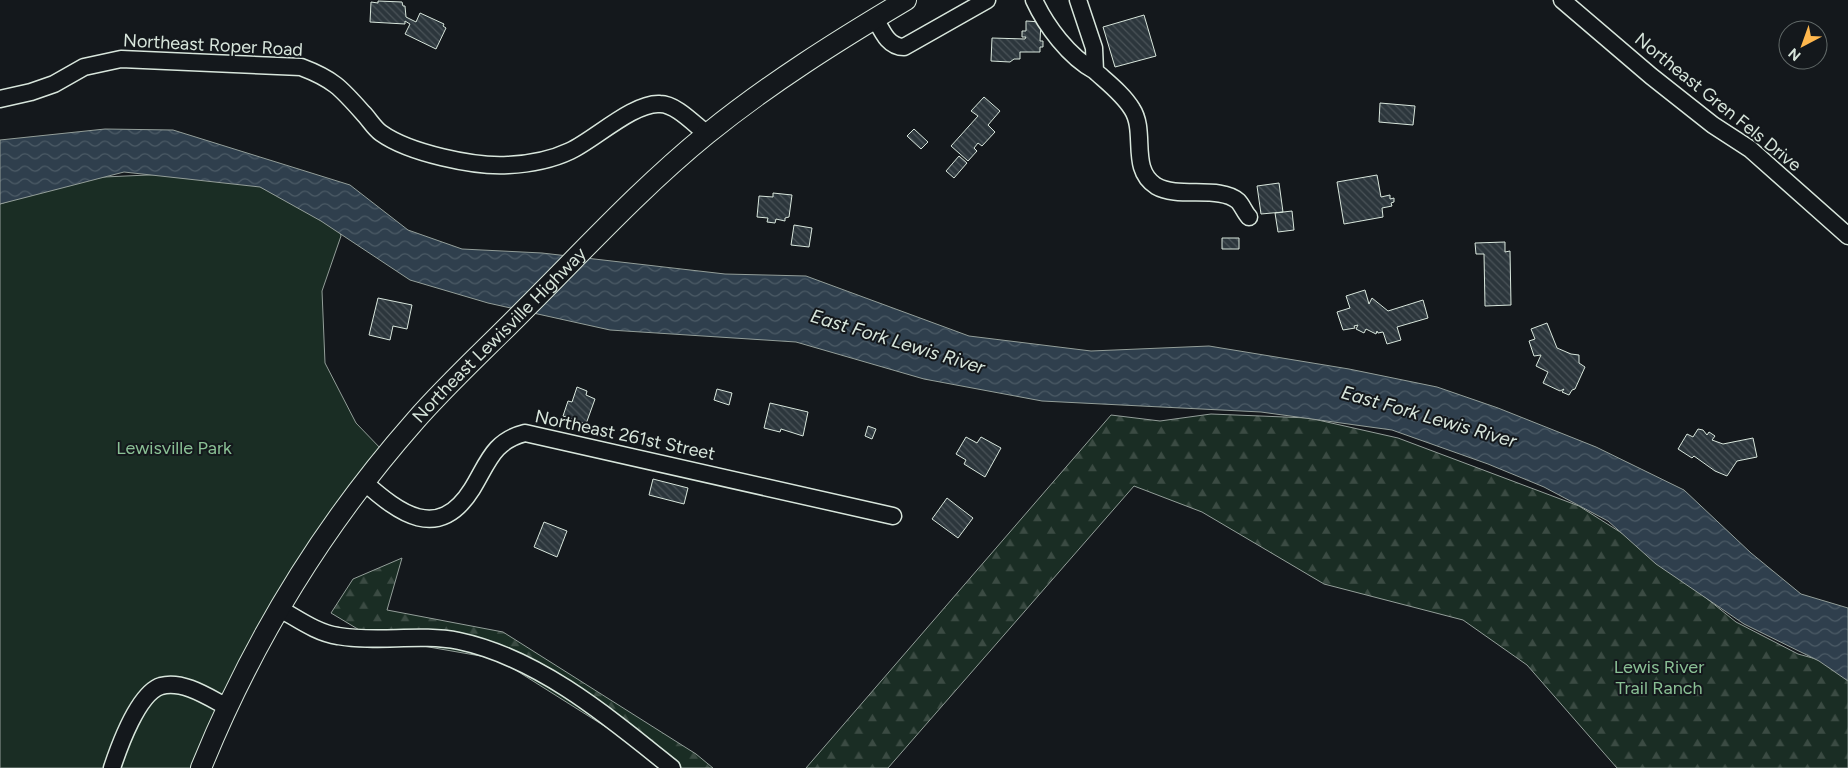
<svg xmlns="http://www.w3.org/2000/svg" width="1848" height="768" viewBox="0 0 1848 768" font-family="Figtree,sans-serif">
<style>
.forest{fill:url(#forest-firs);stroke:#939e99}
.park{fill:#1a2d24;stroke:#939e99}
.water{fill:url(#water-waves);stroke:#939e99}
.building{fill:url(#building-back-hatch);stroke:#d8e6dc}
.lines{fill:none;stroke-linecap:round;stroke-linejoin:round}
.minor-casing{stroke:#d8e6dc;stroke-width:19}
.major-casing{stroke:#d8e6dc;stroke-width:22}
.minor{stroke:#14181c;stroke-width:16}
.major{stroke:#14181c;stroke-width:20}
.labels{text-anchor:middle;stroke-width:4;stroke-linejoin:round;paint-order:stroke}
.street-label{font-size:18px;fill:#d8e6dc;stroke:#14181c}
.park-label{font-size:18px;fill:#8ac095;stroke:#14181c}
.water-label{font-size:19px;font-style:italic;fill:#d8e6dc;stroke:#14181c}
</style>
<defs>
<pattern id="forest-firs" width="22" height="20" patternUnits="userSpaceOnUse" patternTransform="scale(1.25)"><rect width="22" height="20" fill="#1a2d24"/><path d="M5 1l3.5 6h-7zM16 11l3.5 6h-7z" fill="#3b4b43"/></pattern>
<pattern id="water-waves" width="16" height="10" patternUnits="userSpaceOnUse" patternTransform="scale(1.25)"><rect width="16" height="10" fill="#2f3f4d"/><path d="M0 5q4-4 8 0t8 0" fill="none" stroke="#4c5b66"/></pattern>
<pattern id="building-back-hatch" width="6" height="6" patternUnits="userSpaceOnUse" patternTransform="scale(1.25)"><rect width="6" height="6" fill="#2c363c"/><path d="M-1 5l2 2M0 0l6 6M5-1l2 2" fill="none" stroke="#4a5358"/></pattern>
</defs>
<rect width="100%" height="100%" fill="#14181c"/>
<path class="forest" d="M 1211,414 L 1309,418 L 1398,438 L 1579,506 L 1639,544 L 1736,622 L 1798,654 L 1834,664 L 1848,674 L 1848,768 L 1617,768 L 1527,665 L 1463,620 L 1324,584 L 1202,512 L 1134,486 L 888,768 L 806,768 L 1111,415 L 1160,421 Z
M 402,558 L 387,610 L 503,632 L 696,754 L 713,768 L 671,768 L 498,659 L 371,637 L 331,613 L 353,579 Z"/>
<path class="park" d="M 170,174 L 248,180 L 339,228 L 341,236 L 322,291 L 325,363 L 356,423 L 383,451 L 321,543 L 201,768 L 0,768 L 0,204 L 82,178 Z"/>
<path class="water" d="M 105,129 L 173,130 L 350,185 L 408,230 L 462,249 L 542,253 L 725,274 L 806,276 L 969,336 L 1091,351 L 1209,346 L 1349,369 L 1437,387 L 1498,408 L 1596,447 L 1684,490 L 1751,553 L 1801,594 L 1848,608 L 1848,681 L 1819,661 L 1744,624 L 1656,564 L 1608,521 L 1544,487 L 1488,464 L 1392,430 L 1261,412 L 1042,401 L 924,379 L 796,342 L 610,330 L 488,303 L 410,280 L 321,221 L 260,187 L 124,172 L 0,204 L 0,140 Z"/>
<path class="building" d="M 378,1 L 402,2 L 403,6 L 405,6 L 406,17 L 416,22 L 420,13 L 444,24 L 443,26 L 446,28 L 436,49 L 405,34 L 410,24 L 405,21 L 405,24 L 370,22 L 371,2 L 378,3 Z
M 1144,15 L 1156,56 L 1115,67 L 1103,27 Z
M 1026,21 L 1041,22 L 1040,41 L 1043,41 L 1043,47 L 1040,47 L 1040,52 L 1020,52 L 1020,59 L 1014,59 L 1010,62 L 991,61 L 992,38 L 1025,39 L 1026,37 L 1022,37 L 1022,31 L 1026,31 Z
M 984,97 L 1000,111 L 988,125 L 995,132 L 982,146 L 978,143 L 974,148 L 977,151 L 968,161 L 951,146 L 978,116 L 971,111 Z
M 1380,103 L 1415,106 L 1413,125 L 1379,122 Z
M 914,129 L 928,142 L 921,149 L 907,136 Z
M 959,156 L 967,163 L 954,178 L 946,171 Z
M 1377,175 L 1381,197 L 1390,195 L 1390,199 L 1394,198 L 1394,202 L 1391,203 L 1392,206 L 1382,208 L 1383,217 L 1344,224 L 1337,182 Z
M 1279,183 L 1283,212 L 1261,214 L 1257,186 Z
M 773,193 L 792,195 L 789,217 L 785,218 L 785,221 L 776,219 L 775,223 L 767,222 L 768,218 L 757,217 L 759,196 L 773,197 Z
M 1292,211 L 1294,230 L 1278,232 L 1275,213 Z
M 794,225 L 812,228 L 809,247 L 791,245 Z
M 1222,238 L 1239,238 L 1239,249 L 1222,249 Z
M 1505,242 L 1505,252 L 1510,251 L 1511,305 L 1485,306 L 1484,254 L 1476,254 L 1475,243 Z
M 1365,290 L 1369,304 L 1372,298 L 1388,311 L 1423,300 L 1428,318 L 1397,327 L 1401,340 L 1387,344 L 1383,332 L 1378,333 L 1377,331 L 1376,334 L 1366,329 L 1364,333 L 1356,329 L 1358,325 L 1354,326 L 1355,328 L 1343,330 L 1337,312 L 1350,308 L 1346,296 Z
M 378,298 L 412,305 L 407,329 L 393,326 L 390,340 L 369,335 Z
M 1547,323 L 1557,348 L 1571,354 L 1579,355 L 1579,363 L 1585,367 L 1575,389 L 1572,390 L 1569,395 L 1562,392 L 1564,389 L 1560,391 L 1543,383 L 1548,372 L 1536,366 L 1541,355 L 1534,356 L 1529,341 L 1535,339 L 1531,329 Z
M 577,387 L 587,391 L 586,395 L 595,399 L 586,424 L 563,416 L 568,401 L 572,402 Z
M 717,389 L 732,393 L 729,405 L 714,400 Z
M 770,403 L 808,412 L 803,436 L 781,429 L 780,432 L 764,428 Z
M 868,426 L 876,429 L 872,439 L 865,436 Z
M 1698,429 L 1703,430 L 1707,435 L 1709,432 L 1715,436 L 1712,440 L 1723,444 L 1753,438 L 1757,457 L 1737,461 L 1727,476 L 1715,471 L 1694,456 L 1692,458 L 1678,449 L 1687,434 L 1693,437 Z
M 966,437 L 977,443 L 981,437 L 1001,448 L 985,477 L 964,464 L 966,460 L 956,454 Z
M 653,479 L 688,488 L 684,504 L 649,495 Z
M 947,498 L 973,518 L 958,538 L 932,519 Z
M 544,522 L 567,531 L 557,557 L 534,547 Z"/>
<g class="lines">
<g class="minor-casing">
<path id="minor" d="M 1034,0 C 1046,26 1069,57 1095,71
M 1078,0 L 1094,48 L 1095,71 C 1107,82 1123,94 1132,109 C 1147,132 1129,169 1156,186 C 1178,199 1220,185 1238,201 C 1242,205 1245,213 1249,217
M 1562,0 L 1651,76 L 1713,125 L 1750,149 L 1848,236
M 875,18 C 882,31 888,47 904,47 L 987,0
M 0,99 L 31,92 L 54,84 L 84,67 L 121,59 L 301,67 C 333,79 341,88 363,113 C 369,119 374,128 381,133 C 409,153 474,167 508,165 C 529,164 551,160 570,151 C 594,140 634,102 660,104 C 676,104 694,124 707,134
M 364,482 C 399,513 438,543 472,489 C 488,463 493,441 525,433 L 893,516
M 280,609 C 298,619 317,633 338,636 C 378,643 419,633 459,641 C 539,658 610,718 672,768
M 112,768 C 119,747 138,693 161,686 C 183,680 208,697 227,707"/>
</g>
<g class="major-casing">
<g id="major">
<path id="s1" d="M 201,768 C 252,642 325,523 415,421 C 450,381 490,345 527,307 C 586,248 643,186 707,134 C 770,83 837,41 906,0"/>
</g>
</g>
<use href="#minor" class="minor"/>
<use href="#major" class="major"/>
</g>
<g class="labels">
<g class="street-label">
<text transform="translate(213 45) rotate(3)" y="6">Northeast Roper Road</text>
<text transform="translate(1718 102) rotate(39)" y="6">Northeast Gren Fels Drive</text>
<text dy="6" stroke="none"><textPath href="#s1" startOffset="530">Northeast Lewisville Highway</textPath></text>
<text transform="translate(625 435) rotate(12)" y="6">Northeast 261st Street</text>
</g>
<g class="park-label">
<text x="174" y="454">Lewisville Park</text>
<text x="1659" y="673">Lewis River<tspan x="1659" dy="21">Trail Ranch</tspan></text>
</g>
<g class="water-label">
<text transform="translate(898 341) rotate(17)" y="7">East Fork Lewis River</text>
<text transform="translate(1429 416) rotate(16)" y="7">East Fork Lewis River</text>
</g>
</g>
<g transform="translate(1803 45) rotate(221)"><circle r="24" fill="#14181c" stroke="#626a69"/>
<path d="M0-4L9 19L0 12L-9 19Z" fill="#ffb74d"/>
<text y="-8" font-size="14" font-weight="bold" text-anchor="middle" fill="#d8e6dc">N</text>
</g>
</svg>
